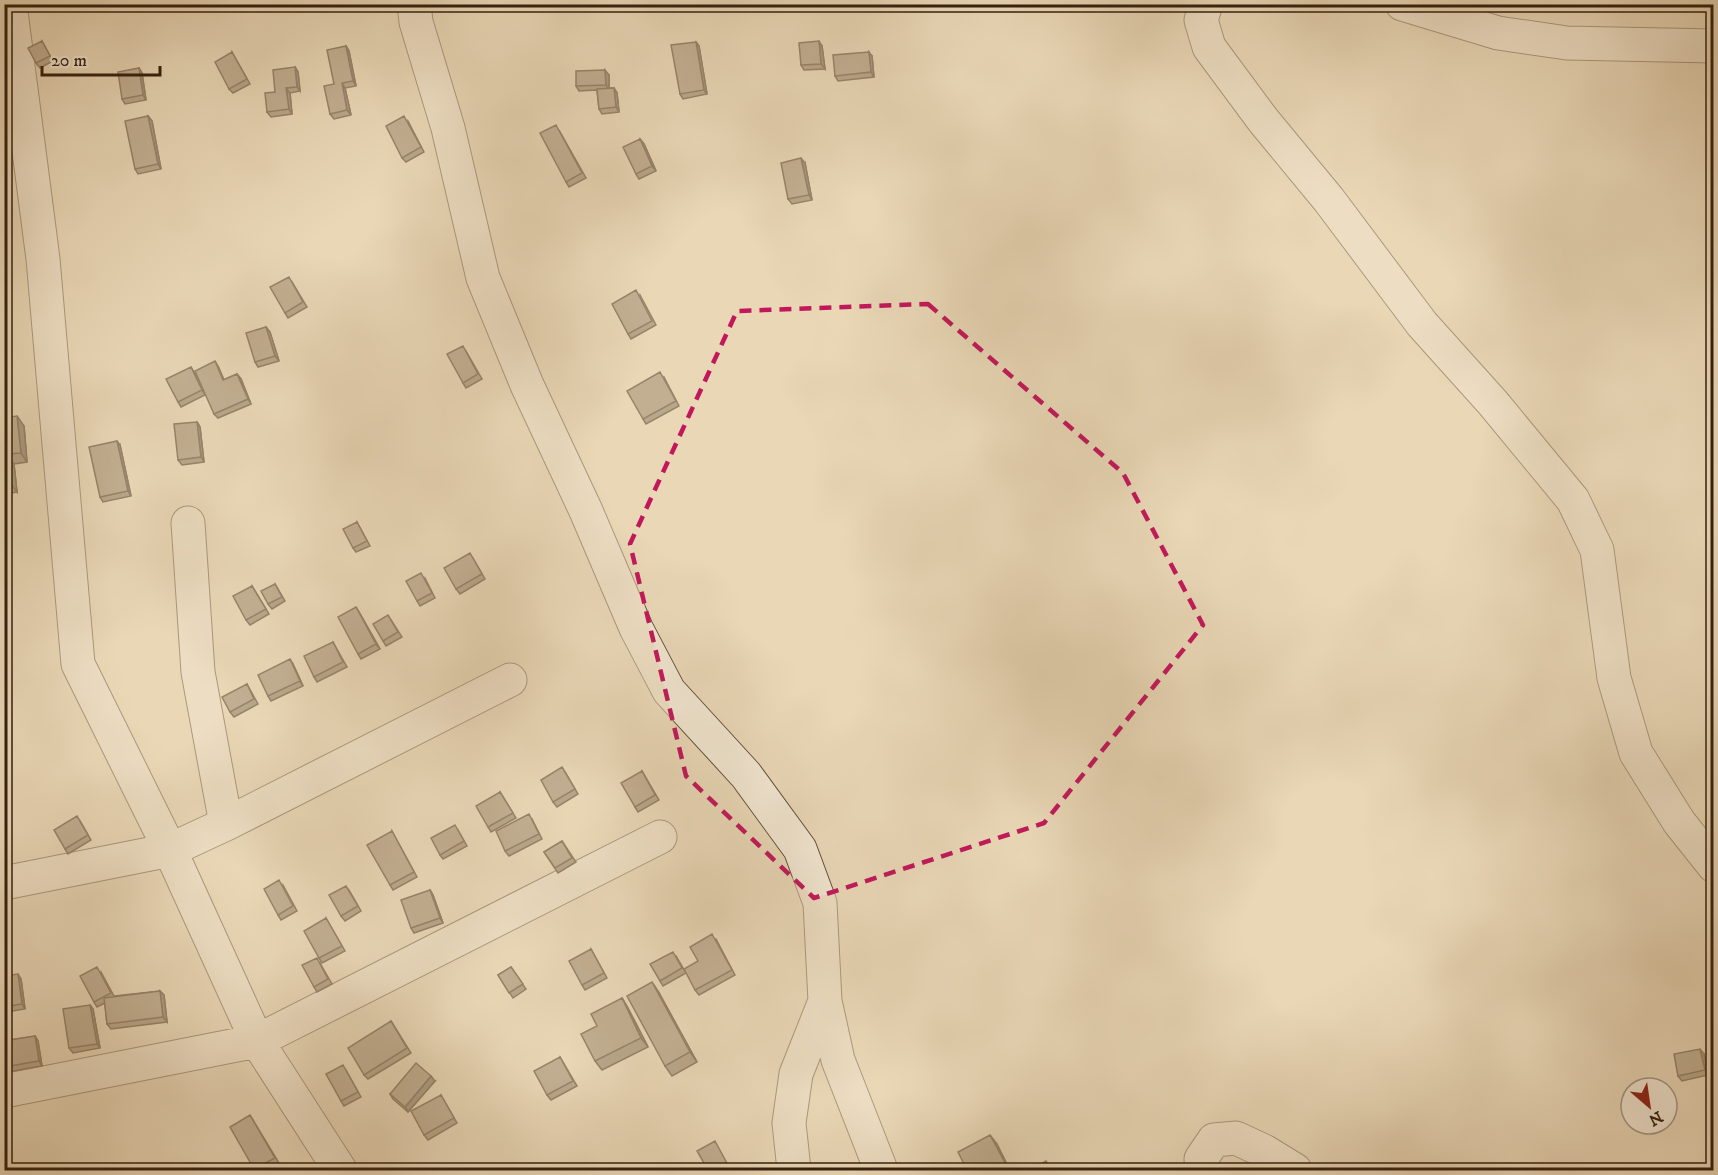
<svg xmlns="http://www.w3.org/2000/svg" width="1718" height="1175" viewBox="0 0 1718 1175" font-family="'IM FELL DW Pica',serif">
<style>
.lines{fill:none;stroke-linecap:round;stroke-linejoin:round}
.minor-casing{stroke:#614e39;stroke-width:35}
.minor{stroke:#f1e5d0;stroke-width:33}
.wall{fill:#7e6d58;stroke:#34200f;stroke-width:1.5}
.shaded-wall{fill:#665947;stroke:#34200f;stroke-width:1.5}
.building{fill:#927f66;stroke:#34200f;stroke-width:1.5}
.marked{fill:none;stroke:#c2185b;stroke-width:4.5;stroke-dasharray:12 8;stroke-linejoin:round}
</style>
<rect width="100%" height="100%" fill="#e9d7b6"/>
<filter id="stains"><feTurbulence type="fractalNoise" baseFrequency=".00333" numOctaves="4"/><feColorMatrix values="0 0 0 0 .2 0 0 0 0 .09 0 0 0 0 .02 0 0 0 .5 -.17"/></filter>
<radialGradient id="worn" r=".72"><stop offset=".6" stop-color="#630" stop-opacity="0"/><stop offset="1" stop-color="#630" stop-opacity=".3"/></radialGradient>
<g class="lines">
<g class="minor-casing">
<path id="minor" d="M 10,4 L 43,259 L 78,664 L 170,850 L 257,1041 L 340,1170
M 414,4 L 416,22 L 448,128 L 483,278 L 527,385 L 586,511 L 636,628 L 669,691 L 746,775 L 800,849 L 820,903 L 825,1001 L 838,1060 L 881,1170
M 1206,4 L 1201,20 L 1209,47 L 1263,120 L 1329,200 L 1422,324 L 1493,403 L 1573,500 L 1597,550 L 1614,678 L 1636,753 L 1679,822 L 1714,866
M 1402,4 L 1498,33 L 1567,43 L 1714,46
M 188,523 L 198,672 L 226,824
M 4,883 L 170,850 L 226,824 L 510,680
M 4,1091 L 257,1041 L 660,837
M 794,1170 L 789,1123 L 796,1074 L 825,1001
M 1203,1170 L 1201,1159 L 1214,1140 L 1236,1138 L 1264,1151 L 1295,1170"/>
</g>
<use href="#minor" class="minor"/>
</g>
<path class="wall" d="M 42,41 L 53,61 L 40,68 L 36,63 Z
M 696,42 L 699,46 L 707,94 L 683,99 L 680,94 Z
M 346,46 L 349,51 L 356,86 L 345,88 L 351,115 L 334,119 L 330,114 L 334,84 Z
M 822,46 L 825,69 L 804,70 L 801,65 Z
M 232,52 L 250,84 L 233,93 L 229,89 Z
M 872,56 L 874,77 L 838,81 L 835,76 Z
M 295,67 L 298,72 L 300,91 L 290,93 L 292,114 L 271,117 L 267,112 L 275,92 Z
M 139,68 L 142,73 L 146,100 L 125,104 L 122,99 Z
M 609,75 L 609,88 L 614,88 L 617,93 L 619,112 L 602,114 L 599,109 L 597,90 L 579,91 L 576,86 Z
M 148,116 L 152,121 L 161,169 L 138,174 L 135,169 Z
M 408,121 L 424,152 L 406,162 L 402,158 Z
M 559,130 L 586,178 L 569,187 L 566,182 Z
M 640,139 L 644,144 L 656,171 L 639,179 L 636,174 Z
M 805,163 L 812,200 L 792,204 L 788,199 Z
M 292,282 L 307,307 L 288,318 L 285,313 Z
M 640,295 L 656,325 L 631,339 L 628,334 Z
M 266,327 L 270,332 L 279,361 L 258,367 L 255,362 Z
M 466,351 L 482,379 L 466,388 L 463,383 Z
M 218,366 L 224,380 L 237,374 L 241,379 L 251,404 L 218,418 L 214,414 Z
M 194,372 L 205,395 L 181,407 L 178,402 Z
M 664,377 L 679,406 L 646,424 L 643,419 Z
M 4,418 L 24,426 L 27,462 L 14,464 L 17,492 L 4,494 Z
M 197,422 L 200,427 L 204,462 L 182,465 L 178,460 Z
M 120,445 L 131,496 L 103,502 L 100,497 Z
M 357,522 L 370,546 L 356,552 L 353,548 Z
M 473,558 L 485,579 L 460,594 L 456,589 Z
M 425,578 L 435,598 L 420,606 L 417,601 Z
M 275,584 L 285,601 L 272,609 L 268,604 Z
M 252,586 L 269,614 L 250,625 L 246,620 Z
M 359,612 L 380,649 L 361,659 L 358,654 Z
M 391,620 L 402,637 L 386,646 L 383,641 Z
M 333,642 L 347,667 L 317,682 L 314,677 Z
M 293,664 L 303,686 L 271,701 L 268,696 Z
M 247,684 L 258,704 L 234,717 L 230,712 Z
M 642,771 L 659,800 L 638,812 L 635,807 Z
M 565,772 L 578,794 L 557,807 L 553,802 Z
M 500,792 L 516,818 L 491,832 L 488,827 Z
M 532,819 L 542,839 L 509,856 L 505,851 Z
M 80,821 L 91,840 L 68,854 L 65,849 Z
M 458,830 L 467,846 L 443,859 L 440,855 Z
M 392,831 L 417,877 L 393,890 L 390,885 Z
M 562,841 L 576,862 L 558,873 L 544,852 Z
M 283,885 L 297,911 L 281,920 L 278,915 Z
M 349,890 L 361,911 L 345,921 L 341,916 Z
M 430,890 L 433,895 L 443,923 L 414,933 L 411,928 Z
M 326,918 L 345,951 L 322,963 L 319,958 Z
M 716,939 L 735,975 L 699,995 L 695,990 L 698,961 Z
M 591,949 L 607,978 L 585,990 L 582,985 Z
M 676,956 L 686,973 L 663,986 L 660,981 Z
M 320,963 L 332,984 L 317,992 L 314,987 Z
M 511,967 L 526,989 L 513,998 L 498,975 Z
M 101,972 L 114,996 L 160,991 L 164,995 L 167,1022 L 111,1029 L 107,1024 L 105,1003 L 97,1007 L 94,1002 Z
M 4,976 L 21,979 L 25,1009 L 7,1012 L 4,1008 Z
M 658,991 L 697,1062 L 672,1076 L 665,1066 Z
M 622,998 L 628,1008 L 648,1047 L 602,1070 L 595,1061 L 597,1026 Z
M 90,1005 L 93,1009 L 100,1048 L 73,1053 L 69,1048 Z
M 391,1021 L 411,1053 L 368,1079 L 364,1075 Z
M 35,1036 L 38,1041 L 42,1066 L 8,1072 L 4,1068 L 4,1041 Z
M 1704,1054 L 1708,1075 L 1682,1081 L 1678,1076 Z
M 560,1057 L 577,1086 L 551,1100 L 547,1095 Z
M 346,1070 L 361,1097 L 344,1106 L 341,1101 Z
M 435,1081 L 408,1112 L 393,1099 L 390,1094 Z
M 441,1095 L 457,1123 L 428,1140 L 424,1135 Z
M 253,1120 L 279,1163 L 264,1170 L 255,1170 L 254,1169 Z"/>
<path class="shaded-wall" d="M 819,41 L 822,46 L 825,69 L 821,64 Z
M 696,42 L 699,46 L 707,94 L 704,90 Z
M 346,46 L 349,51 L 356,86 L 353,81 Z
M 869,52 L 872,56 L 874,77 L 871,72 Z
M 295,67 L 298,72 L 300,91 L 297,87 Z
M 139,68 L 142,73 L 146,100 L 143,95 Z
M 605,70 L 609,75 L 609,90 L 606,85 Z
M 342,83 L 345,88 L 351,115 L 347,110 Z
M 286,88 L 290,93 L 292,114 L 289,109 Z
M 614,88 L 617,93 L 619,112 L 616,107 Z
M 148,116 L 152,121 L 161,169 L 158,164 Z
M 640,139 L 644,144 L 656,171 L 652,166 Z
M 801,158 L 805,163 L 812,200 L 809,195 Z
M 266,327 L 270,332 L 279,361 L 275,356 Z
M 215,361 L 218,366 L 226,385 L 223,380 Z
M 191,367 L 194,372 L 205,395 L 202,390 Z
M 237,374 L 241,379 L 251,404 L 248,399 Z
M 17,416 L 24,426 L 27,462 L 21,453 Z
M 197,422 L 200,427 L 204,462 L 201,457 Z
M 117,441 L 120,445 L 131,496 L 128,491 Z
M 7,454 L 14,464 L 17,492 L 10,483 Z
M 356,607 L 359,612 L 380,649 L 376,644 Z
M 290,659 L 293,664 L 303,686 L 300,681 Z
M 430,890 L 433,895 L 443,923 L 440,918 Z
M 18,974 L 21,979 L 25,1009 L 22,1004 Z
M 652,982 L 658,991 L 697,1062 L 690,1052 Z
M 160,991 L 164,995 L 167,1022 L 163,1017 Z
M 622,998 L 628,1008 L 648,1047 L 641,1038 Z
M 90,1005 L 93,1009 L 100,1048 L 97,1044 Z
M 35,1036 L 38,1041 L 42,1066 L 39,1061 Z
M 1700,1049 L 1704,1054 L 1708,1075 L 1705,1070 Z
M 431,1076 L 435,1081 L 408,1112 L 405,1107 Z
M 990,1135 L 997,1144 L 1010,1170 L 1009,1170 Z"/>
<path class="building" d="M 42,41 L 50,56 L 36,63 L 28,48 Z
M 819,41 L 821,64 L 801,65 L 799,43 Z
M 696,42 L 704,90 L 680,94 L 671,45 Z
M 346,46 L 353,81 L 342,83 L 347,110 L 330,114 L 324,86 L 334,84 L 327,50 Z
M 232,52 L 247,79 L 229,89 L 215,62 Z
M 869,52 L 871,72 L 835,76 L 833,55 Z
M 295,67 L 297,87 L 286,88 L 289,109 L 267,112 L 265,93 L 275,92 L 273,70 Z
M 139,68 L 143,95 L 122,99 L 118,72 Z
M 605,70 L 606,85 L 576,86 L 576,71 Z
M 614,88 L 616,107 L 599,109 L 597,89 Z
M 148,116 L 158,164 L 135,169 L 125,121 Z
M 404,116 L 421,147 L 402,158 L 386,126 Z
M 556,125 L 582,173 L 566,182 L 540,133 Z
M 640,139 L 652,166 L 636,174 L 623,147 Z
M 801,158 L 809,195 L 788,199 L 781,163 Z
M 289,277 L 303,302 L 285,313 L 270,287 Z
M 636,290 L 652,321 L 628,334 L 612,304 Z
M 266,327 L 275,356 L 255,362 L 246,333 Z
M 463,346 L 478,374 L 463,383 L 447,354 Z
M 215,361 L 223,380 L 237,374 L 248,399 L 214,414 L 195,371 Z
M 191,367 L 202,390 L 178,402 L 166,379 Z
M 660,372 L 676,401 L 643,419 L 627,391 Z
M 17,416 L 21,453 L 7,454 L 10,483 L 4,483 L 4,418 Z
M 197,422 L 201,457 L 178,460 L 174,424 Z
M 117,441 L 128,491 L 100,497 L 89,447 Z
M 357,522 L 367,541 L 353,548 L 343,529 Z
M 470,553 L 482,574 L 456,589 L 444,568 Z
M 421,573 L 432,593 L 417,601 L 406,581 Z
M 275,584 L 282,597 L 268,604 L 261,591 Z
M 252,586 L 266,609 L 246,620 L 233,596 Z
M 356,607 L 376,644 L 358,654 L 338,617 Z
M 388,615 L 398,632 L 383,641 L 373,624 Z
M 333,642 L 343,662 L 314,677 L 304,656 Z
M 290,659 L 300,681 L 268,696 L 258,675 Z
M 247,684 L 254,699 L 230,712 L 222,697 Z
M 562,767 L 575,789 L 553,802 L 541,780 Z
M 642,771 L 655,795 L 635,807 L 621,783 Z
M 500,792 L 513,813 L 488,827 L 476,806 Z
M 529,814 L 539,834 L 505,851 L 496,831 Z
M 77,816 L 88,835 L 65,849 L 54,830 Z
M 455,825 L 464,841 L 440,855 L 431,838 Z
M 392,831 L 414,872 L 390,885 L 367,845 Z
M 562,841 L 572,858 L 555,868 L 544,852 Z
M 279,880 L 293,906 L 278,915 L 264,889 Z
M 346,886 L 358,906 L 341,916 L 329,895 Z
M 430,890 L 440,918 L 411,928 L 401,900 Z
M 326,918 L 342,946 L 319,958 L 304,931 Z
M 712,934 L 732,970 L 695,990 L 684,969 L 698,961 L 690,947 Z
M 591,949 L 604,973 L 582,985 L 569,961 Z
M 673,952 L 682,968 L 660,981 L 650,964 Z
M 317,958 L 328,979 L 314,987 L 302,965 Z
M 97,967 L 111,993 L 94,1002 L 80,976 Z
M 511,967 L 523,984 L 509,993 L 498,975 Z
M 18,974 L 22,1004 L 4,1007 L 4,976 Z
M 652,982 L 690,1052 L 665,1066 L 627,996 Z
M 160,991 L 163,1017 L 107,1024 L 104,998 Z
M 622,998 L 641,1038 L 595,1061 L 581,1034 L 597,1026 L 591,1014 Z
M 90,1005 L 97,1044 L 69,1048 L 63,1009 Z
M 391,1021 L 407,1048 L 364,1075 L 348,1048 Z
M 35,1036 L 39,1061 L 4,1067 L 4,1041 Z
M 1700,1049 L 1705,1070 L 1678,1076 L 1674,1054 Z
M 560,1057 L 573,1081 L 547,1095 L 534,1071 Z
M 416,1063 L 431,1076 L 405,1107 L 390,1094 Z
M 343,1065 L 358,1092 L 341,1101 L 326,1074 Z
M 441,1095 L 454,1118 L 424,1135 L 411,1111 Z
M 250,1115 L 275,1158 L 254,1169 L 230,1127 Z
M 990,1135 L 1009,1170 L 967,1170 L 958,1152 Z
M 715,1141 L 729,1167 L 723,1170 L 708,1170 L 697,1151 Z
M 1046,1161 L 1052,1170 L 1030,1170 Z"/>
<path d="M0 0H1718V1175H0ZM 928,304 L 1123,473 L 1203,625 L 1044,823 L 814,898 L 686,776 L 630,544 L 737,311 Z" fill="#e9d7b6" fill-opacity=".55" fill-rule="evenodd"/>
<path class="marked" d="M 928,304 L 1123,473 L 1203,625 L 1044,823 L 814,898 L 686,776 L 630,544 L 737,311 Z"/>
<rect width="1718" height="1175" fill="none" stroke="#e9d7b6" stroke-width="24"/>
<rect x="6" y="6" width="1706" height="1163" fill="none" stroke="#34200f" stroke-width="3"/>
<rect x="12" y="12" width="1694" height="1151" fill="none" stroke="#34200f" stroke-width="1.5"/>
<g transform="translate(1649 1106) rotate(151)"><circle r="28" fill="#f1e5d0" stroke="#a59683" stroke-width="1.5"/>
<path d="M0-4.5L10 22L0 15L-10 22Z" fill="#8f2418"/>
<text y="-9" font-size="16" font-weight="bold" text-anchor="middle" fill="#34200f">N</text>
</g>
<path d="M42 66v9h118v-9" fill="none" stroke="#34200f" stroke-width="3"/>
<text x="51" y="66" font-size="18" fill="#34200f" stroke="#f1e5d0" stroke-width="4.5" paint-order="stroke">20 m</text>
<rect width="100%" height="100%" filter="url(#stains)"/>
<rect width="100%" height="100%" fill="url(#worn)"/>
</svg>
